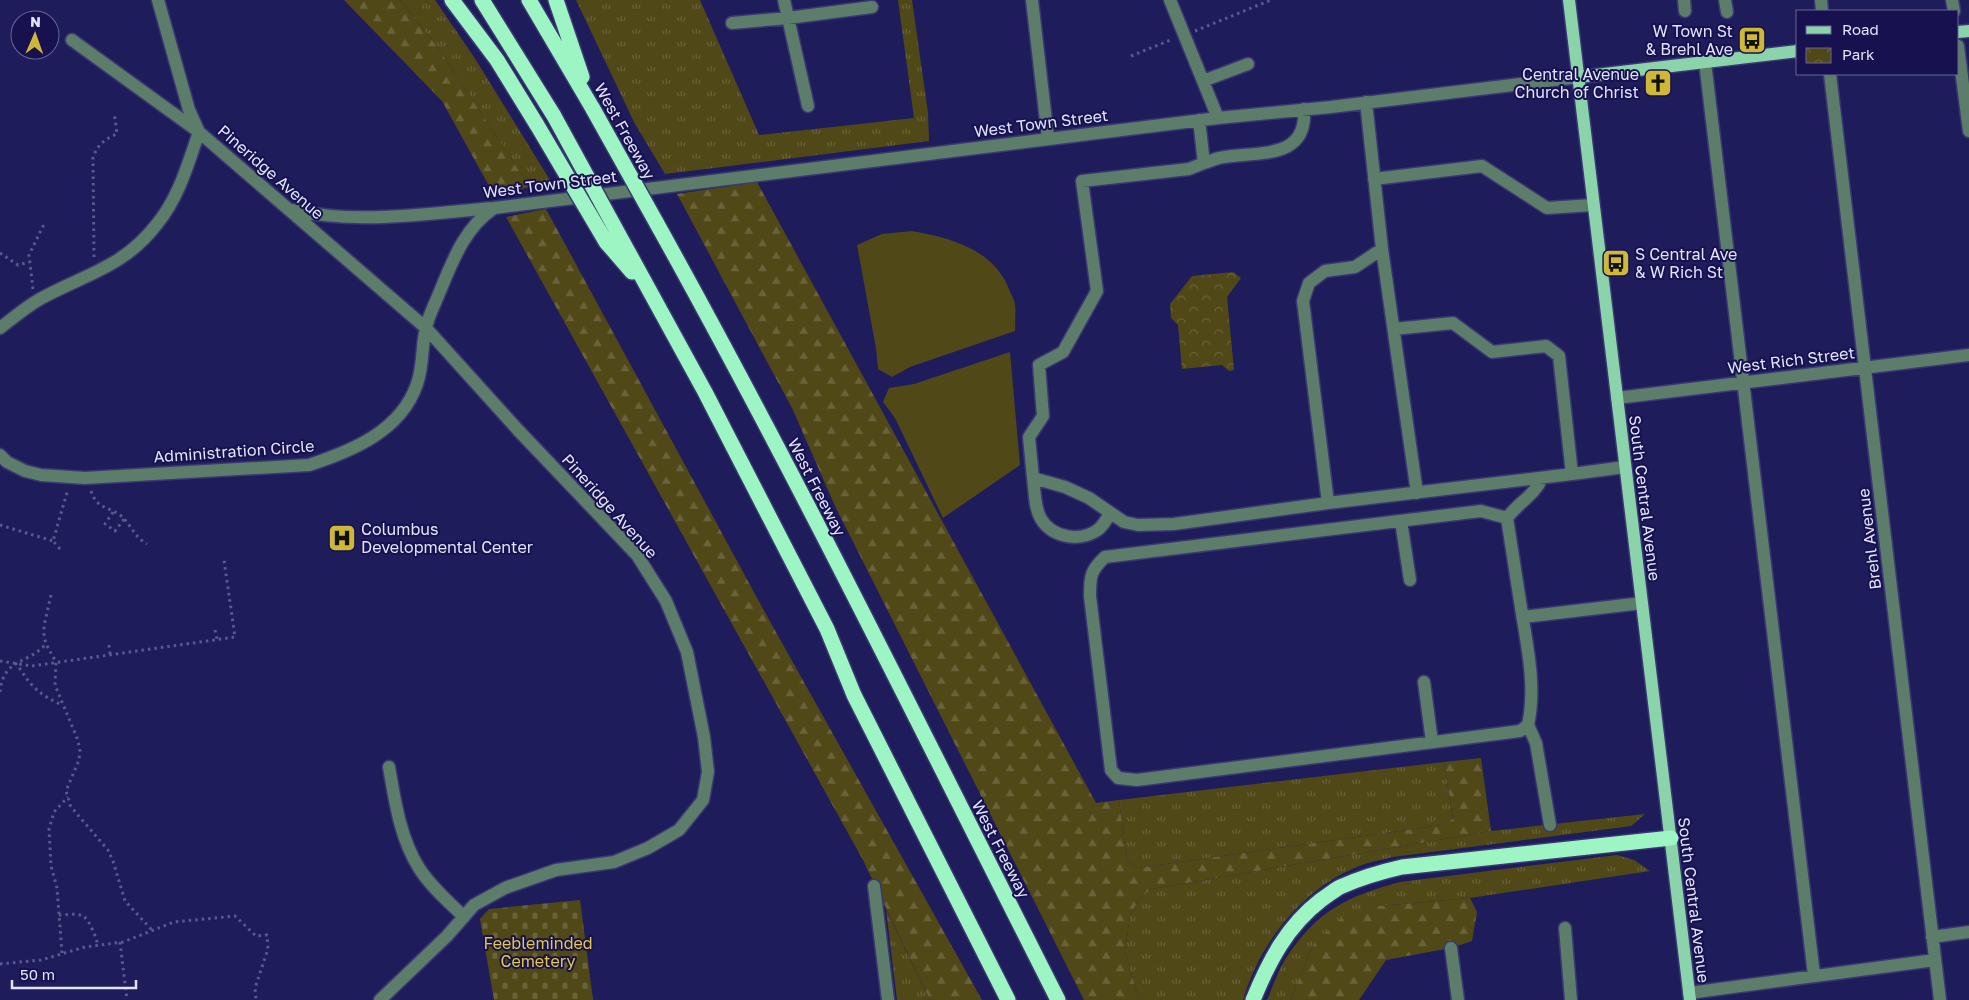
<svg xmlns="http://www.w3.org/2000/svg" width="1969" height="1000" viewBox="0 0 1969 1000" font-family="'Golos Text',sans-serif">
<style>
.grass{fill:url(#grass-tufts)}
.forest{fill:url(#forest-firs)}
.cemetery{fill:url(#cemetery-stones)}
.park{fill:url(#park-crowns)}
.pitch{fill:#514817}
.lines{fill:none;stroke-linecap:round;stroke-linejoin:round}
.minor-casing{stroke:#3a3872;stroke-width:15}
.major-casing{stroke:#3a3872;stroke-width:15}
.highway-casing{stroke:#3a3872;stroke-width:18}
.path{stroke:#5b5a8e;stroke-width:3;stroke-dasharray:2.5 4;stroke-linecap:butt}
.minor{stroke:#5b7d69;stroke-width:12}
.major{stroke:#8bd3aa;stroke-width:12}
.highway{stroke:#9df5c4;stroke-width:15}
.highway-bridge-casing{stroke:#3a3872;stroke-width:18;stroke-linecap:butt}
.highway-bridge{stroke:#9df5c4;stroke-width:15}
.labels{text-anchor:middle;stroke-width:4;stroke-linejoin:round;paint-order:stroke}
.poi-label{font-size:16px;fill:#e1e4fc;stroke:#171150;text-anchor:end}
.street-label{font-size:16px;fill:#e1e4fc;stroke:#171150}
.park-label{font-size:16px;fill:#e5cb3b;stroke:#171150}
</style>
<defs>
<pattern id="grass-tufts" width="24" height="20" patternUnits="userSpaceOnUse" patternTransform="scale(1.25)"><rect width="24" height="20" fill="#514817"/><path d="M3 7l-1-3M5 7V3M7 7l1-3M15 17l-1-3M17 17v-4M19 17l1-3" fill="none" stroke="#6a623a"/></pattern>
<pattern id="forest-firs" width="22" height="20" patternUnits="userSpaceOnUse" patternTransform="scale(1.25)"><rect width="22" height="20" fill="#514817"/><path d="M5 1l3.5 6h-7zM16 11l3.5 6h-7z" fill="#6a623a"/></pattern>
<pattern id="cemetery-stones" width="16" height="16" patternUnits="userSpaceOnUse" patternTransform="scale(1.25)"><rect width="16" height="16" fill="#514817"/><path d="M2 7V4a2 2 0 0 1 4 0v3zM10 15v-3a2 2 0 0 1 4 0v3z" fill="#6a623a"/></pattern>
<pattern id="park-crowns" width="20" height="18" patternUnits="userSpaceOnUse" patternTransform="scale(1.25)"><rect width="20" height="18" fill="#514817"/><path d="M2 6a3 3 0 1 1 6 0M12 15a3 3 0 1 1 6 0" fill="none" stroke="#6a623a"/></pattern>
</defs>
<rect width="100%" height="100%" fill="#1f1c5c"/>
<path class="grass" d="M 400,0 L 435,0 L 474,57 L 553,185 L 530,187 L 438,48 Z
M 576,0 L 700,0 L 759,135 L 914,118 L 898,0 L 912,0 L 928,113 L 929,141 L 665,174 L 634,122 Z
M 1444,762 L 1453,820 L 1442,825 L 1137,868 L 1127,860 L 1119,800 Z
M 1645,814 L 1631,826 L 1393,857 C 1381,860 1368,862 1357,867 C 1301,890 1260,943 1243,1000 L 1139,1000 L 1125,951 L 1130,916 L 1139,899 L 1152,889 L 1491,831 Z
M 1617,855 L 1634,860 L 1650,871 L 1470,898 L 1378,906 L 1313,945 L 1290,1000 L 1267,1000 C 1273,986 1278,971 1286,958 C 1318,910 1346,897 1400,882 Z
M 886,909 L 930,1000 L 897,1000 Z"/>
<path class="forest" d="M 344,0 L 400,0 L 438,48 L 530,187 L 494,195 L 442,101 Z
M 757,182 L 1096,803 L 1119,800 L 1127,860 L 1137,868 L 1442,825 L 1453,819 L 1444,762 L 1481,758 L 1491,831 L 1152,889 L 1139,899 L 1130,916 L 1125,951 L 1139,1000 L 1084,1000 L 835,506 L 792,408 L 677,194 Z
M 546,209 L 768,618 L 982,1000 L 930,1000 L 863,860 L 506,217 Z
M 1470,898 L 1477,912 L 1472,941 L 1451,948 L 1386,960 L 1359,1000 L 1290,1000 L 1313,945 L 1340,919 L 1378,906 Z"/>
<path class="cemetery" d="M 580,900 L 593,1000 L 494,1000 L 480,919 L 489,909 Z"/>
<path class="park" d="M 1233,272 L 1241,278 L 1227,297 L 1234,370 L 1229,371 L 1222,365 L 1182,369 L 1178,325 L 1171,318 L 1170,304 L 1192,276 Z"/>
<path class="pitch" d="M 912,231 C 951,238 993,249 1009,289 C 1011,294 1014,299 1015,304 C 1016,312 1015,322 1015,331 L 910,367 L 892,377 L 878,369 L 876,348 L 857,245 L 882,234 Z
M 1010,352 L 1020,465 L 943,518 L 895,418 L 883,402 L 889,388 L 914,384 Z"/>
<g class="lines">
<g class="minor-casing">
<path id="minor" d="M 158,0 L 189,110 L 199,132 L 426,328 L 518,430 L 637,555 L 666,601 L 687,652 L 704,737 L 708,772 L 703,800 L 679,830 L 648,848 L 614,862 L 556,870 L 505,888 L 474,905 L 447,936 L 380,1000
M 784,0 L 808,106
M 1032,0 L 1048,138
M 1170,0 L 1218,118
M 1684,0 L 1685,11
M 1725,0 L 1727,12
M 1821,0 L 1822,11
M 1952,0 L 1954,11
M 732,23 L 788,18 L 872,7
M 1958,46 L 1969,131
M 1705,62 L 1814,975
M 1830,74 L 1940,1000
M 1203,81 L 1248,64
M 1366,102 L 1382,249 L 1355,267 L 1325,271 L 1309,283 L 1303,301 L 1328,503 L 1572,474
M 1199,120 L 1204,163 L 1189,169 L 1082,181 L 1097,291 L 1063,352 L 1039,365 L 1043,416 L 1029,437 L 1033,478 L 1065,487 L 1089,498 L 1124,522 L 1138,525 L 1174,524 L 1328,503
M 1204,163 C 1209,162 1214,159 1219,158 C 1253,150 1308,163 1304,109
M 1374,179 L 1482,166 L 1547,208 L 1593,205
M 293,210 C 359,225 427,213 494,208 L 1218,118 L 1331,107 L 1579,77
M 1382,249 L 1417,493
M 0,328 C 13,318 26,307 40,299 C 85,274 123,268 157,224 C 179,197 188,164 199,132 L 72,40
M 1394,329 L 1453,323 L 1492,352 L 1546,346 L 1559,356 L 1572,474 L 1625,467
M 1617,398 L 1969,355
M 0,455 L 7,462 L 25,471 L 41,475 L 85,478 L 309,465 C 352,451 401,431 417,384 C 424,364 421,347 426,328 C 428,317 434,306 438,296 C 452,263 463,229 494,208
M 1033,478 C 1035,491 1034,507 1041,519 C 1052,537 1078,542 1096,531 C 1103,527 1106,520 1110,513
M 1481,511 L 1507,518 C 1512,550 1517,582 1522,614 C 1528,650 1536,689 1528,725 L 1520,731 L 1137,780 L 1118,778 L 1111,770 L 1090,596 C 1090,577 1090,571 1105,557 Z
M 1507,518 C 1518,503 1535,495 1542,478
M 1401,521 L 1410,580
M 1523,617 L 1642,603
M 1424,682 L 1432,742
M 1528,725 L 1536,743 L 1550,825
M 389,767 C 395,801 400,838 419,868 C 431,887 448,901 464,917
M 874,886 L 888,1000
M 1565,928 L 1571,1000
M 1932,937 L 1969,932
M 1451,948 L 1458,1000
M 1689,993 L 1935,960"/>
</g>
<g class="major-casing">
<path id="major" d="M 1569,0 L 1690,1000
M 1958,32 L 1969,31
M 1579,77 L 1798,51"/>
</g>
<g class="highway-casing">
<path id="highway" d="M 452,0 L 497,60 L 537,125
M 482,0 L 554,116
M 529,0 L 593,109
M 556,0 L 582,77
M 656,222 C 798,477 926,739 1058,1000
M 619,235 L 705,392 L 827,629 L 854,695 L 1008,1000
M 606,242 L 632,272
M 1253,1000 C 1269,961 1287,926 1321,900 C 1327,896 1333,891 1340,887 C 1360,878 1380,872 1402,867 L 1671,838"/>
</g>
<path class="path" d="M 1195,31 L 1271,0
M 1131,56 L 1173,39
M 0,253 L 18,265 L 29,262
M 94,257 L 93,158 C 97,145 105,139 117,134 L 115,118 L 111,115
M 33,289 L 29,255 L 43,226 L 39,223
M 91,491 C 97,509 107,506 120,515 C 131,524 134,537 147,544
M 113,512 L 105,524 L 115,531 L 124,519
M 0,525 L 53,541
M 60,549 L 53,541 L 68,489
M 51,595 L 44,626 L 44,636 L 46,644 L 56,662 L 55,685 L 77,738 L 80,749 L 79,760 L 66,791 L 68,797 L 70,805 L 77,814 L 108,850 L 113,861 L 125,901 L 152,930
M 215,630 L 217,639
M 109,645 L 110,654
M 0,661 L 32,666 L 235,637 L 224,560
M 15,663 C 22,670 25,678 32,685 C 40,694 51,700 62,705
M 0,692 C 3,658 27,665 46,644
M 59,915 C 66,915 77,913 83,916 C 90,920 96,938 98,945
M 120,942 L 127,1000
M 62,953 L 57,888 L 51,866 L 49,829 L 54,812 L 68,797
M 0,964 L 41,960 L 85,947 L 123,942 L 174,922 L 235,916 L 256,936 L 267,935 L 268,949 L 255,988 L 256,1000"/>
<use href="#minor" class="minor"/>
<use href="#major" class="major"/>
<use href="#highway" class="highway"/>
<g class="highway-bridge-casing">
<path id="highway-bridge" d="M 593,109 L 656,222
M 554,116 L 619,235
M 537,125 L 606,242"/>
</g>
<use href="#highway-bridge" class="highway-bridge"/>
</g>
<defs>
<g id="bus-square" transform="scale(1.4375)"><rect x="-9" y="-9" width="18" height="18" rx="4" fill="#cfb837" stroke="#171150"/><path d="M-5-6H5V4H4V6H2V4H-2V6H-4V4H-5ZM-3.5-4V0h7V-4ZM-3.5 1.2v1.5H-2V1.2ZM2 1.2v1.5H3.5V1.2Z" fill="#111"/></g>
<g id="church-square" transform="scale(1.4375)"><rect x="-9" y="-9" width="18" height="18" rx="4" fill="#cfb837" stroke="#171150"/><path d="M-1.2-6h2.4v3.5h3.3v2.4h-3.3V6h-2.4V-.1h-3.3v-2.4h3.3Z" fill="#111"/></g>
<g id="hospital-square" transform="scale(1.4375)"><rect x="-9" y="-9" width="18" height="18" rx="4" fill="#cfb837" stroke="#171150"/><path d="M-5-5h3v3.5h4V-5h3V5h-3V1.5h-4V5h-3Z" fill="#111"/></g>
</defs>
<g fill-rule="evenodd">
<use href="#bus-square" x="1752" y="40"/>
<use href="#church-square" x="1658" y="83"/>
<use href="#bus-square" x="1616" y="263"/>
<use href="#hospital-square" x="342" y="538"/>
</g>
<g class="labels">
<g class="poi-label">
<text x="1733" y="37">W Town St<tspan x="1733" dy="18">&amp; Brehl Ave</tspan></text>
<text x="1639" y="80">Central Avenue<tspan x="1639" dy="18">Church of Christ</tspan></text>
<text x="1635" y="260" text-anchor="start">S Central Ave<tspan x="1635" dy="18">&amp; W Rich St</tspan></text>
<text x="361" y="535" text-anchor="start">Columbus<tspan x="361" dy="18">Developmental Center</tspan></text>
</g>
<g class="street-label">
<text transform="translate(1041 123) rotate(-7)" y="6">West Town Street</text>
<text transform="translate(625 131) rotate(61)" y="6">West Freeway</text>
<text transform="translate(271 172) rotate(41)" y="6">Pineridge Avenue</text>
<text transform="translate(550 184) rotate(-7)" y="6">West Town Street</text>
<text transform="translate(1791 360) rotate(-7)" y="6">West Rich Street</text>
<text transform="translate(234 451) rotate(-4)" y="6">Administration Circle</text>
<text transform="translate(817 487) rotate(63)" y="6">West Freeway</text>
<text transform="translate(1645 498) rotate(83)" y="6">South Central Avenue</text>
<text transform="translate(610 506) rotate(48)" y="6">Pineridge Avenue</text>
<text transform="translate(1869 539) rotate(-97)" y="6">Brehl Avenue</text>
<text transform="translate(1001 849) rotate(63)" y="6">West Freeway</text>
<text transform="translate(1694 900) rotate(83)" y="6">South Central Avenue</text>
</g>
<g class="park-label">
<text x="538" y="949">Feebleminded<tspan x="538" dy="18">Cemetery</tspan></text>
</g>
</g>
<rect x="1796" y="10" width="162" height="65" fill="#171150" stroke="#686595"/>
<rect x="1806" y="26" width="25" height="8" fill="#8bd3aa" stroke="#686595"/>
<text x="1842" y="35" font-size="15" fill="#e1e4fc">Road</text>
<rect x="1806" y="48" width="25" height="15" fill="url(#park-crowns)" stroke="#686595"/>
<text x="1842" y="60" font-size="15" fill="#e1e4fc">Park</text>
<g transform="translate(35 35) rotate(2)"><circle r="24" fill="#171150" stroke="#686595"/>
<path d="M0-4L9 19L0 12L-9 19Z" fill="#cfb837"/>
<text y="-8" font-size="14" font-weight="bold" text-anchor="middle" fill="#e1e4fc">N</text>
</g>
<path d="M12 980v8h124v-8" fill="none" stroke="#e1e4fc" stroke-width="2.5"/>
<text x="20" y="980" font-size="15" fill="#e1e4fc" stroke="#171150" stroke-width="4" paint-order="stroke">50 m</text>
</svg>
